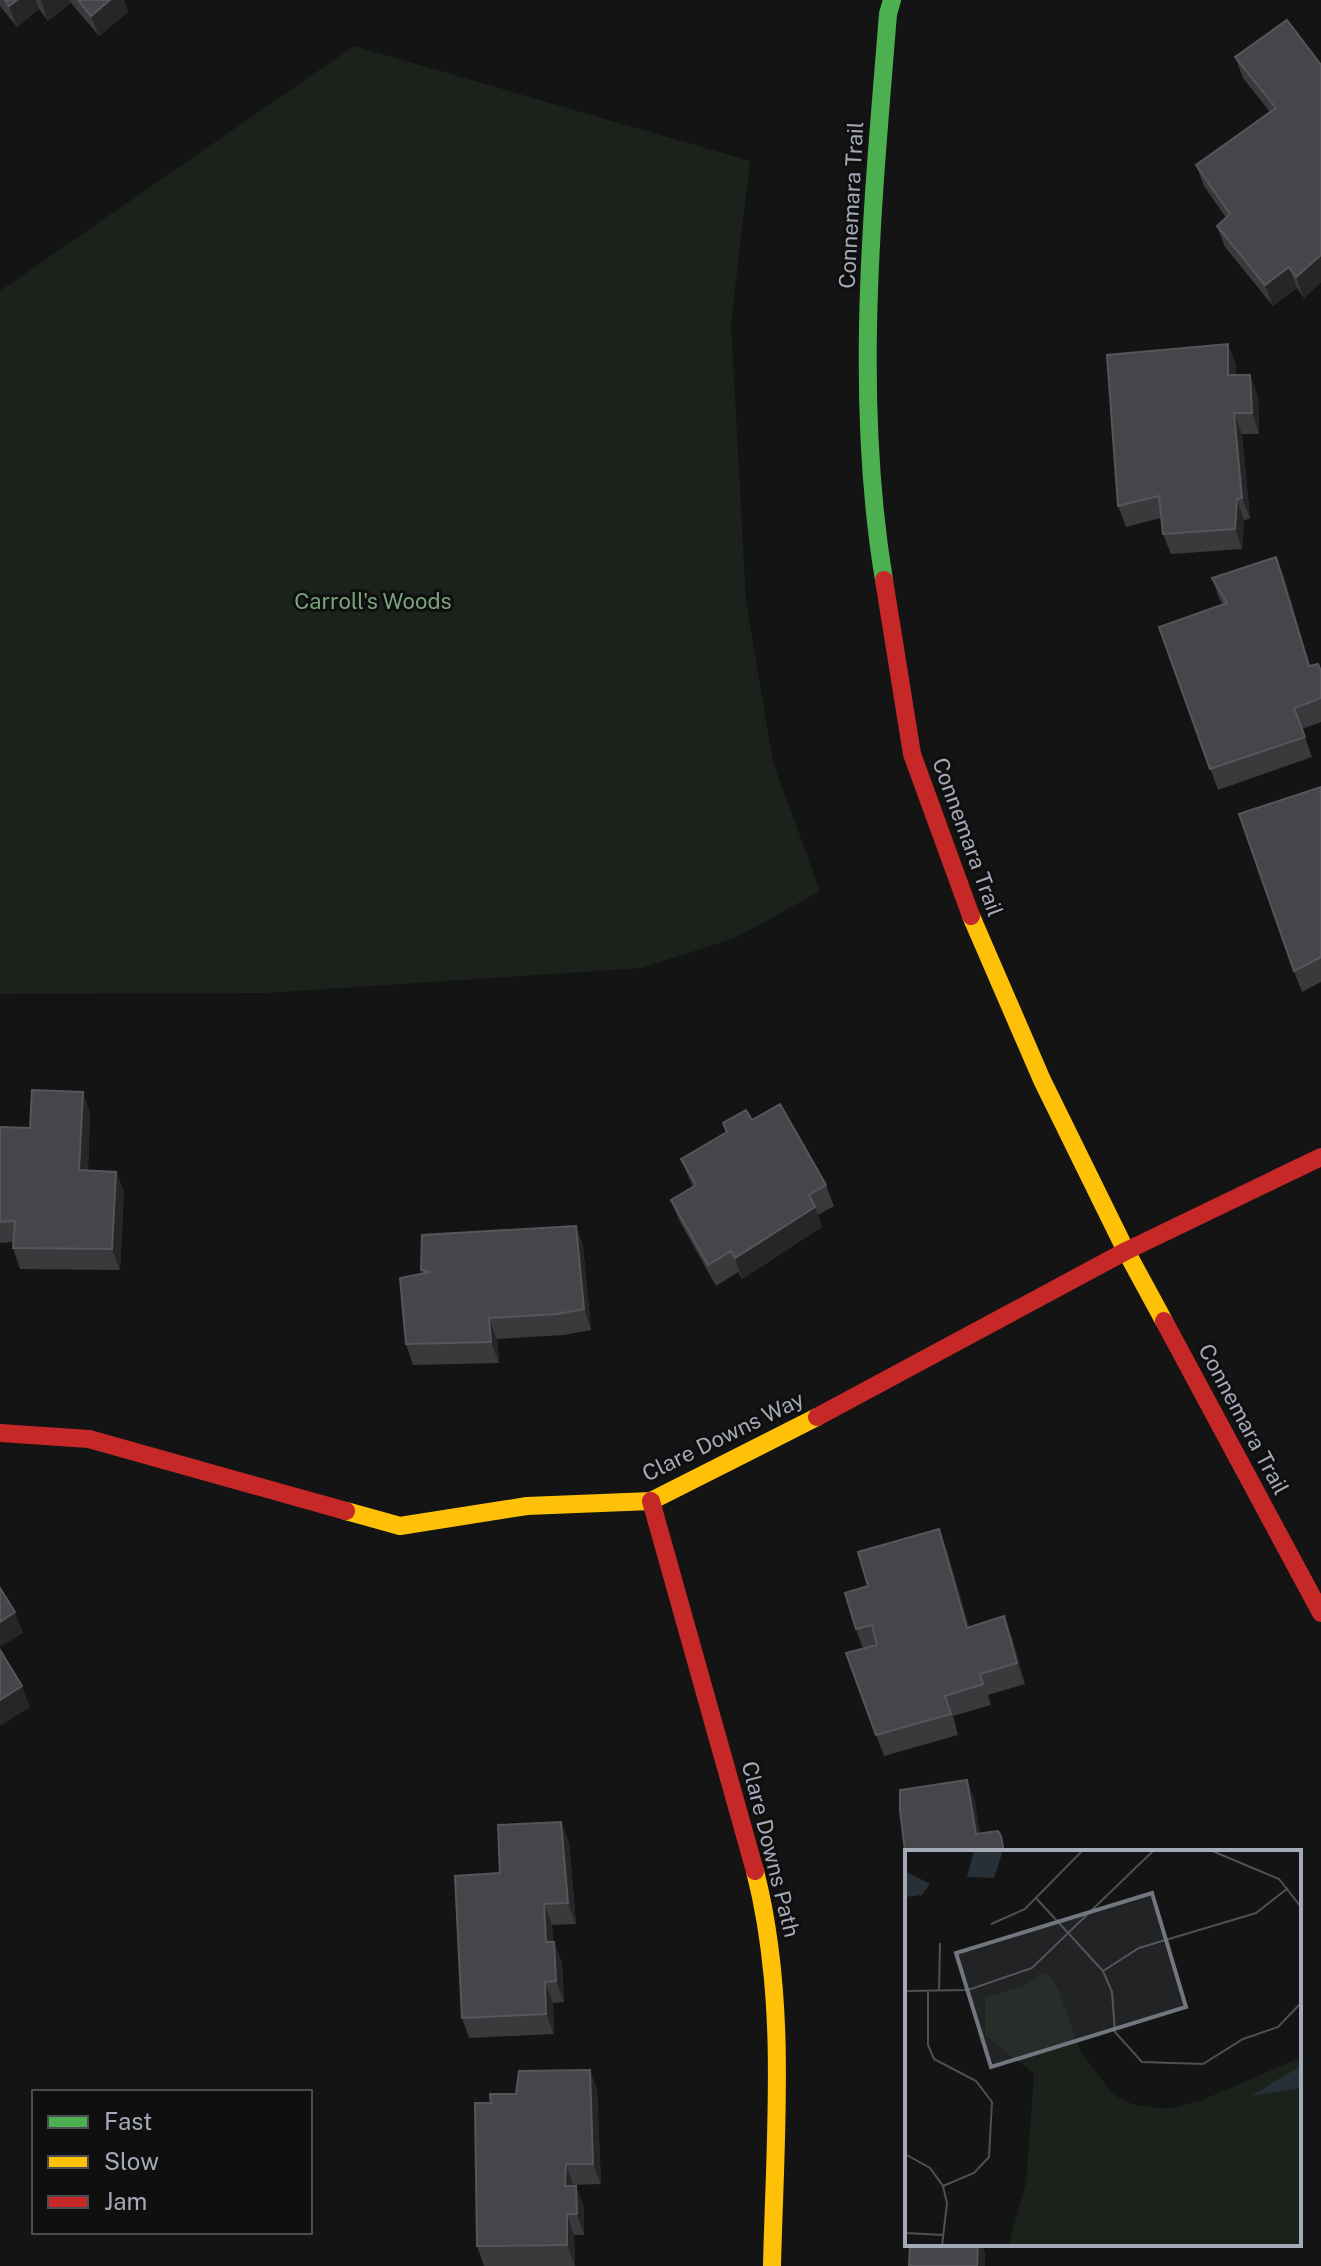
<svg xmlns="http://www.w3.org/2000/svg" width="1321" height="2266" viewBox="0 0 1321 2266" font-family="'Public Sans',sans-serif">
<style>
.green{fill:#1a221b}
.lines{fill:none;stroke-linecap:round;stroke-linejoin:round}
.fast{stroke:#4caf50;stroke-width:18}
.slow{stroke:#ffc107;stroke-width:18}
.jam{stroke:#c62828;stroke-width:18}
.wall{fill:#3a3a3d}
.shaded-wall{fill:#262627}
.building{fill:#45464a;stroke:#54565b;stroke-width:2}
.labels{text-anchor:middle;stroke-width:6;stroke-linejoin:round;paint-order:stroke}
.street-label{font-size:22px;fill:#a4aab7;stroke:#0f0f10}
.park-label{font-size:22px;fill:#7aa37c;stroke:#0f0f10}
.inset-road{fill:none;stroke:#4e5055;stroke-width:2}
.view{fill:#72767e;fill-opacity:0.15;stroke:#72767e;stroke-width:4}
.inset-edge{fill:none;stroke:#a4aab7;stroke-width:4}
</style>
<rect width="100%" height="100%" fill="#141414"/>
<path class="green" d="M 354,46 L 750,161 L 731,323 L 746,601 L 773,762 L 820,891 L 737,937 L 642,968 L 266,993 L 0,994 L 0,291 Z"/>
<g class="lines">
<path class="fast" d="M 884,580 C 853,393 873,202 888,14 L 892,0"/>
<path class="slow" d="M 971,916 L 1042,1080 L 1126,1251 L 1164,1321
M 346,1511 L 400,1526 L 527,1506 L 651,1501 L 817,1417
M 755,1871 C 788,2000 775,2134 772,2266"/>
<path class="jam" d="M 884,580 L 912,754 L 971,916
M 1164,1321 L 1321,1613
M 817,1417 L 1126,1251 L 1321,1157
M 0,1433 L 89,1439 L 346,1511
M 651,1501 L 755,1871"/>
</g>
<path class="wall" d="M 0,0 L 124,0 L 128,12 L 99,36 L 71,3 L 48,21 L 39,9 L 17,27 L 0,6 Z
M 1235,57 L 1321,65 L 1321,282 L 1304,298 L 1297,288 L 1273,306 L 1225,247 L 1217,226 L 1226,218 L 1204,186 L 1196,165 L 1270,112 L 1243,78 Z
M 1236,364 L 1236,375 L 1258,396 L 1259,434 L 1242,434 L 1250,519 L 1244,520 L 1242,549 L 1171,554 L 1163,534 L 1161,518 L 1126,527 L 1118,506 Z
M 1276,557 L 1284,577 L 1310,666 L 1321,671 L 1321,722 L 1302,729 L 1312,757 L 1218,790 L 1159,627 L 1223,605 L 1219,598 L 1212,578 Z
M 1321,787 L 1321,982 L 1302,992 L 1294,971 Z
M 83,1092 L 90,1113 L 88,1170 L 116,1172 L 124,1192 L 120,1270 L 20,1269 L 13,1248 L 13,1242 L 0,1243 L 0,1127 L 30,1128 Z
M 752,1120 L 826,1185 L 834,1206 L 818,1215 L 822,1227 L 742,1279 L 738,1272 L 716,1286 L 679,1220 L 671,1200 L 693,1187 L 681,1159 L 726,1133 L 723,1123 Z
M 576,1226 L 583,1246 L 591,1330 L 564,1335 L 497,1339 L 499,1363 L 413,1365 L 406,1344 L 422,1274 L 421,1270 Z
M 947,1550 L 969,1627 L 1012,1637 L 1025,1684 L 988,1695 L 991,1705 L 953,1716 L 958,1735 L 884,1756 L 846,1653 L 863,1649 L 856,1629 L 868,1586 Z
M 569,1842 L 576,1924 L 552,1925 L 553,1942 L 554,1942 L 562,1963 L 564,2002 L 553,2003 L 554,2034 L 469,2038 L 462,2018 L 500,1873 Z
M 590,2070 L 597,2090 L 601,2184 L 573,2185 L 584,2207 L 584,2235 L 574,2235 L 575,2266 L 484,2266 L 477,2246 L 491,2103 Z"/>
<path class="shaded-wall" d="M 17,0 L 36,0 L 39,9 L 17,27 L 9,6 Z
M 41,0 L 70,0 L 71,3 L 48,21 Z
M 110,0 L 124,0 L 128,12 L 99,36 L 91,16 Z
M 1321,255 L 1321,282 L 1304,298 L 1296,277 Z
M 1289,267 L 1297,288 L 1273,306 L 1265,285 Z
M 1228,344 L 1236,364 L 1235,396 L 1228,375 Z
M 1250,375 L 1258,396 L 1259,434 L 1252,413 Z
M 1234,413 L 1242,434 L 1250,519 L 1242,498 Z
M 1237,499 L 1244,520 L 1242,549 L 1235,529 Z
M 1276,557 L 1284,577 L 1316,687 L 1309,666 Z
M 83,1092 L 90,1113 L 87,1190 L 79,1170 Z
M 116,1172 L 124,1192 L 120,1270 L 112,1249 Z
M 815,1207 L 822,1227 L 742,1279 L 735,1258 Z
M 576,1226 L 583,1246 L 591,1330 L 584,1309 Z
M 489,1318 L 497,1339 L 499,1363 L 491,1342 Z
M 939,1529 L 947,1550 L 975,1648 L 967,1628 Z
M 15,1612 L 23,1633 L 0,1647 L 0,1622 Z
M 1004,1616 L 1012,1637 L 1025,1684 L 1017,1663 Z
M 22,1686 L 30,1707 L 0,1726 L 0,1700 Z
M 967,1780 L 975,1800 L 983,1852 L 976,1834 Z
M 561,1822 L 569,1842 L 576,1924 L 568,1903 Z
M 544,1904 L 552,1925 L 553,1963 L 546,1942 Z
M 554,1942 L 562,1963 L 564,2002 L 556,1981 Z
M 545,1982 L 553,2003 L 554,2034 L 546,2014 Z
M 590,2070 L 597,2090 L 601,2184 L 593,2164 Z
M 566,2164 L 573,2185 L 573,2206 L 565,2186 Z
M 576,2186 L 584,2207 L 584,2235 L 577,2214 Z
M 567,2214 L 574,2235 L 575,2266 L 567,2245 Z
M 978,2244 L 982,2244 L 985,2253 L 985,2266 L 977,2266 Z"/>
<path class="building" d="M 5,0 L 17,0 L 9,6 Z
M 78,0 L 110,0 L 91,16 Z
M 1287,20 L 1321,65 L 1321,255 L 1296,277 L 1289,267 L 1265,285 L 1217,226 L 1230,214 L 1196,165 L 1276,108 L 1235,57 Z
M 1228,344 L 1228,375 L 1250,375 L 1252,413 L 1234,413 L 1242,498 L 1237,499 L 1235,529 L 1163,534 L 1159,496 L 1118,506 L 1107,355 Z
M 1276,557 L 1309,666 L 1318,664 L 1321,671 L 1321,698 L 1294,708 L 1305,737 L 1210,769 L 1159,627 L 1227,603 L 1212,578 Z
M 1321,787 L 1321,957 L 1294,971 L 1239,814 Z
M 32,1090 L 83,1092 L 79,1170 L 116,1172 L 112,1249 L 13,1248 L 15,1221 L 0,1222 L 0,1127 L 30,1128 Z
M 780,1104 L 826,1185 L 809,1195 L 815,1207 L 735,1258 L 731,1251 L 708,1265 L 671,1200 L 696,1185 L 681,1159 L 727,1132 L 723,1123 L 746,1110 L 752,1120 Z
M 576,1226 L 584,1309 L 557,1314 L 489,1318 L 491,1342 L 406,1344 L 400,1278 L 431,1272 L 421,1270 L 422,1235 Z
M 939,1529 L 967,1628 L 1004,1616 L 1017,1663 L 980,1674 L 983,1684 L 945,1696 L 951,1714 L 876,1735 L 846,1653 L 877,1645 L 872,1625 L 856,1629 L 845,1593 L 868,1586 L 858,1552 Z
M 0,1588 L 15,1612 L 0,1622 Z
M 0,1650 L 22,1686 L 0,1700 Z
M 967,1780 L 976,1834 L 998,1831 L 1001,1836 L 1004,1852 L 907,1852 L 907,1867 L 900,1810 L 900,1790 Z
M 561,1822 L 568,1903 L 544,1904 L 546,1942 L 554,1942 L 556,1981 L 545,1982 L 546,2014 L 462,2018 L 455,1876 L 500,1873 L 498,1825 Z
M 590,2070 L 593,2164 L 566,2164 L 565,2186 L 576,2186 L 577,2214 L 567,2214 L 567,2245 L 477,2246 L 475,2103 L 491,2103 L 490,2094 L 516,2094 L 519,2071 Z
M 910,2244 L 978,2244 L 977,2266 L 909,2266 Z"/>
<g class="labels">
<g class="street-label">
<text transform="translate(851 205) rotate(-87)" y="8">Connemara Trail</text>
<text transform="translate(968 837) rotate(70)" y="8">Connemara Trail</text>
<text transform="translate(1244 1419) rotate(62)" y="8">Connemara Trail</text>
<text transform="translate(723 1436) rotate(-26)" y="8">Clare Downs Way</text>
<text transform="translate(771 1849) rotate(76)" y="8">Clare Downs Path</text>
</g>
<g class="park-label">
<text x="373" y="609">Carroll's Woods</text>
</g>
</g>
<g transform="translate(905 1850)">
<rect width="396" height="396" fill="#141414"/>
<path d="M 141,122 L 152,136 L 175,201 L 209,245 L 229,255 L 264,259 L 295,251 L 396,207 L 396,396 L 103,396 L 121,334 L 129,224 L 80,185 L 80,148 L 118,136 Z" fill="#1a221b"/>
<path d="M 69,0 L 98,0 L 89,28 L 62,27 ZM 0,21 L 25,34 L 17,45 L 0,47 ZM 396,216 L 396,238 L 347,246 L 372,230 Z" fill="#272f37"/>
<path class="inset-road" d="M 305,0 L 374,29 L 396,57M 131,48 L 198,121 L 207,142 L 210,182 L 237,212 L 298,214 L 338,189 L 373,177 L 396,153M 86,74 L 120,59 L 178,0M 198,121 L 234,98 L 351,63 L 383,38M 23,140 L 23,195 L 29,209 L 71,231 L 87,252 L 84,307 L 69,323 L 38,336M 34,140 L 35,93M 0,141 L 63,140 L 127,118 L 249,0M 0,304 L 25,318 L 38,336 L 42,353 L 37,396M 0,383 L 39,385"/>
<path class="view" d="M 247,43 L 281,157 L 86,217 L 51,103 Z"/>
<rect width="396" height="396" class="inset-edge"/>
</g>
<rect x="32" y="2090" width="280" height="144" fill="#0f0f10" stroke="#4b4d53" stroke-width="2"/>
<rect x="48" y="2116" width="40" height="12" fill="#4caf50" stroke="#4b4d53" stroke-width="2"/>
<text x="104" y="2130" font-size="24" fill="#a4aab7">Fast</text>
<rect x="48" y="2156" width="40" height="12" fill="#ffc107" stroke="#4b4d53" stroke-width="2"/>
<text x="104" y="2170" font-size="24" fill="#a4aab7">Slow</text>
<rect x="48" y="2196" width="40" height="12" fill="#c62828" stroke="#4b4d53" stroke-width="2"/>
<text x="104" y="2210" font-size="24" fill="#a4aab7">Jam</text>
</svg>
